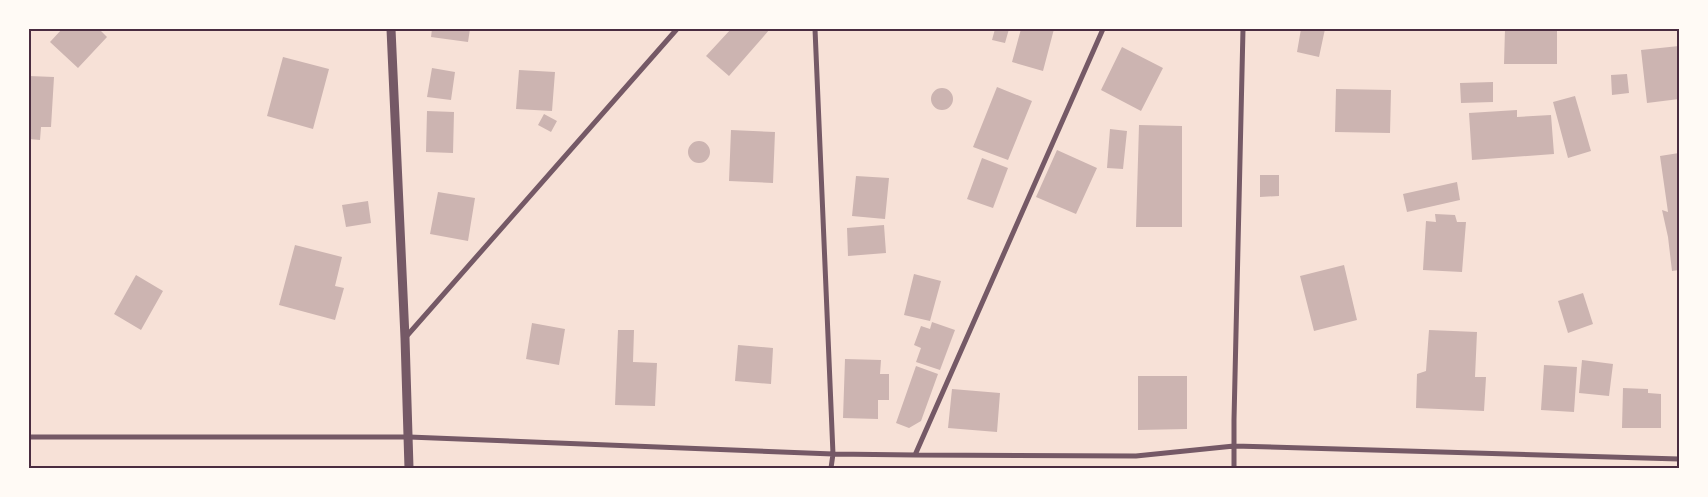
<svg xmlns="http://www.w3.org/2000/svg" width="1708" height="497" viewBox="0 0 1708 497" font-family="'PT Sans Narrow',sans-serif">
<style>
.building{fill:#ccb4b1}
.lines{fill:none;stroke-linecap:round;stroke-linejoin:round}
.minor{stroke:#755966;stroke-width:5}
.tertiary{stroke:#755966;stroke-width:9}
.neatline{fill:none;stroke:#4a2c40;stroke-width:2}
</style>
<rect width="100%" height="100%" fill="#f7e1d7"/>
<path class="building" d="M 62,29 L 99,29 L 107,37 L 78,68 L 50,42 Z
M 432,29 L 470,29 L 468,42 L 431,37 Z
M 731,29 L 770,29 L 729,76 L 706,56 Z
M 995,29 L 1009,29 L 1005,43 L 992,40 Z
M 1021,29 L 1054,29 L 1043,71 L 1012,62 Z
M 1301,29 L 1325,29 L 1319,57 L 1297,52 Z
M 1505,29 L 1557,29 L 1557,64 L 1504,64 Z
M 1679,46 L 1679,99 L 1647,103 L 1641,50 Z
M 1122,47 L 1163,68 L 1141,111 L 1101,90 Z
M 283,57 L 329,69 L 313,129 L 267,116 Z
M 432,68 L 455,72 L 451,100 L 427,97 Z
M 519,70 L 555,72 L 552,111 L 516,109 Z
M 1627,74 L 1629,93 L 1612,95 L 1611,75 Z
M 29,76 L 54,77 L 51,127 L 41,127 L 40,140 L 29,139 Z
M 1493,82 L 1493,102 L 1461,103 L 1460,83 Z
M 997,87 L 1032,101 L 1008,160 L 973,147 Z
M931 99a11 11 0 1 1 22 0a11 11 0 1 1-22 0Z
M 1336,89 L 1391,90 L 1390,133 L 1335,132 Z
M 1575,96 L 1591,151 L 1568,158 L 1553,102 Z
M 1517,110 L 1517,117 L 1551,115 L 1554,154 L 1472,160 L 1469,113 Z
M 427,111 L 454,112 L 453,153 L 426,152 Z
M 544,114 L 557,121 L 551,132 L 538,125 Z
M 1139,125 L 1182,126 L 1182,227 L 1136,227 Z
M 1110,129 L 1127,131 L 1123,169 L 1107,168 Z
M 731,130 L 775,132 L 773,183 L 729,181 Z
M688 152a11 11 0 1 1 22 0a11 11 0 1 1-22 0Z
M 1057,150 L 1097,168 L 1076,214 L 1036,197 Z
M 1679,153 L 1679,270 L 1672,271 L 1668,237 L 1662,210 L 1668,212 L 1660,156 Z
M 982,158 L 1008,168 L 993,208 L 967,199 Z
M 1260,175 L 1279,175 L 1279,196 L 1260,197 Z
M 856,176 L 889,178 L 885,219 L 852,216 Z
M 1457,182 L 1460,200 L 1407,212 L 1403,194 Z
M 438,192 L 475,198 L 468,241 L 430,234 Z
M 368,201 L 371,223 L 346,227 L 342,205 Z
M 1435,214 L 1455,215 L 1457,222 L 1466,222 L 1462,272 L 1423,270 L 1426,221 L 1436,222 Z
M 884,225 L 886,253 L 848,256 L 847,228 Z
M 295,245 L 342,257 L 335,286 L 344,288 L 335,320 L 279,305 Z
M 1344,265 L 1357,320 L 1314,331 L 1300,276 Z
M 914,274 L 941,281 L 930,321 L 904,315 Z
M 136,275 L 163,291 L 141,330 L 114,314 Z
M 1583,293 L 1593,324 L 1568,333 L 1558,301 Z
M 932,322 L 955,330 L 940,370 L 916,362 L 921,348 L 914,345 L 921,326 L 930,329 Z
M 532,323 L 565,329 L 559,365 L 526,359 Z
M 618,330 L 634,330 L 633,362 L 657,363 L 655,406 L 615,405 Z
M 1429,330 L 1477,332 L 1475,377 L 1486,377 L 1484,411 L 1416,408 L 1417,374 L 1426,371 Z
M 738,345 L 773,348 L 771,384 L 735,381 Z
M 845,359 L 881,360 L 880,374 L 889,374 L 889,400 L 878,400 L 878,419 L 843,418 Z
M 1582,360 L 1613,364 L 1609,396 L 1579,393 Z
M 1544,365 L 1577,367 L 1574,412 L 1541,410 Z
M 916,366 L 938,374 L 921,421 L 909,428 L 896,423 Z
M 1138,376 L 1187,376 L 1187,429 L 1138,430 Z
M 1623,388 L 1648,389 L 1648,393 L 1661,394 L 1661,428 L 1622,428 Z
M 952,389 L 1000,393 L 997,432 L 948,428 Z"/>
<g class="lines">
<path class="minor" d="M 815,29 L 833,454 L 831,468
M 405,338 L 677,29
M 29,437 L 409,437 L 833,454 L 915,455 L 1136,456 L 1234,446 L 1679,459
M 915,455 L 1103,29
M 1234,468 L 1234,420 L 1243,29"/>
<path class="tertiary" d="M 391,29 L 405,338 L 409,468"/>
</g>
<rect width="1708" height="497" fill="none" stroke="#fffaf5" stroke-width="60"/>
<rect x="30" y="30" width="1648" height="437" class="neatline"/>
</svg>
